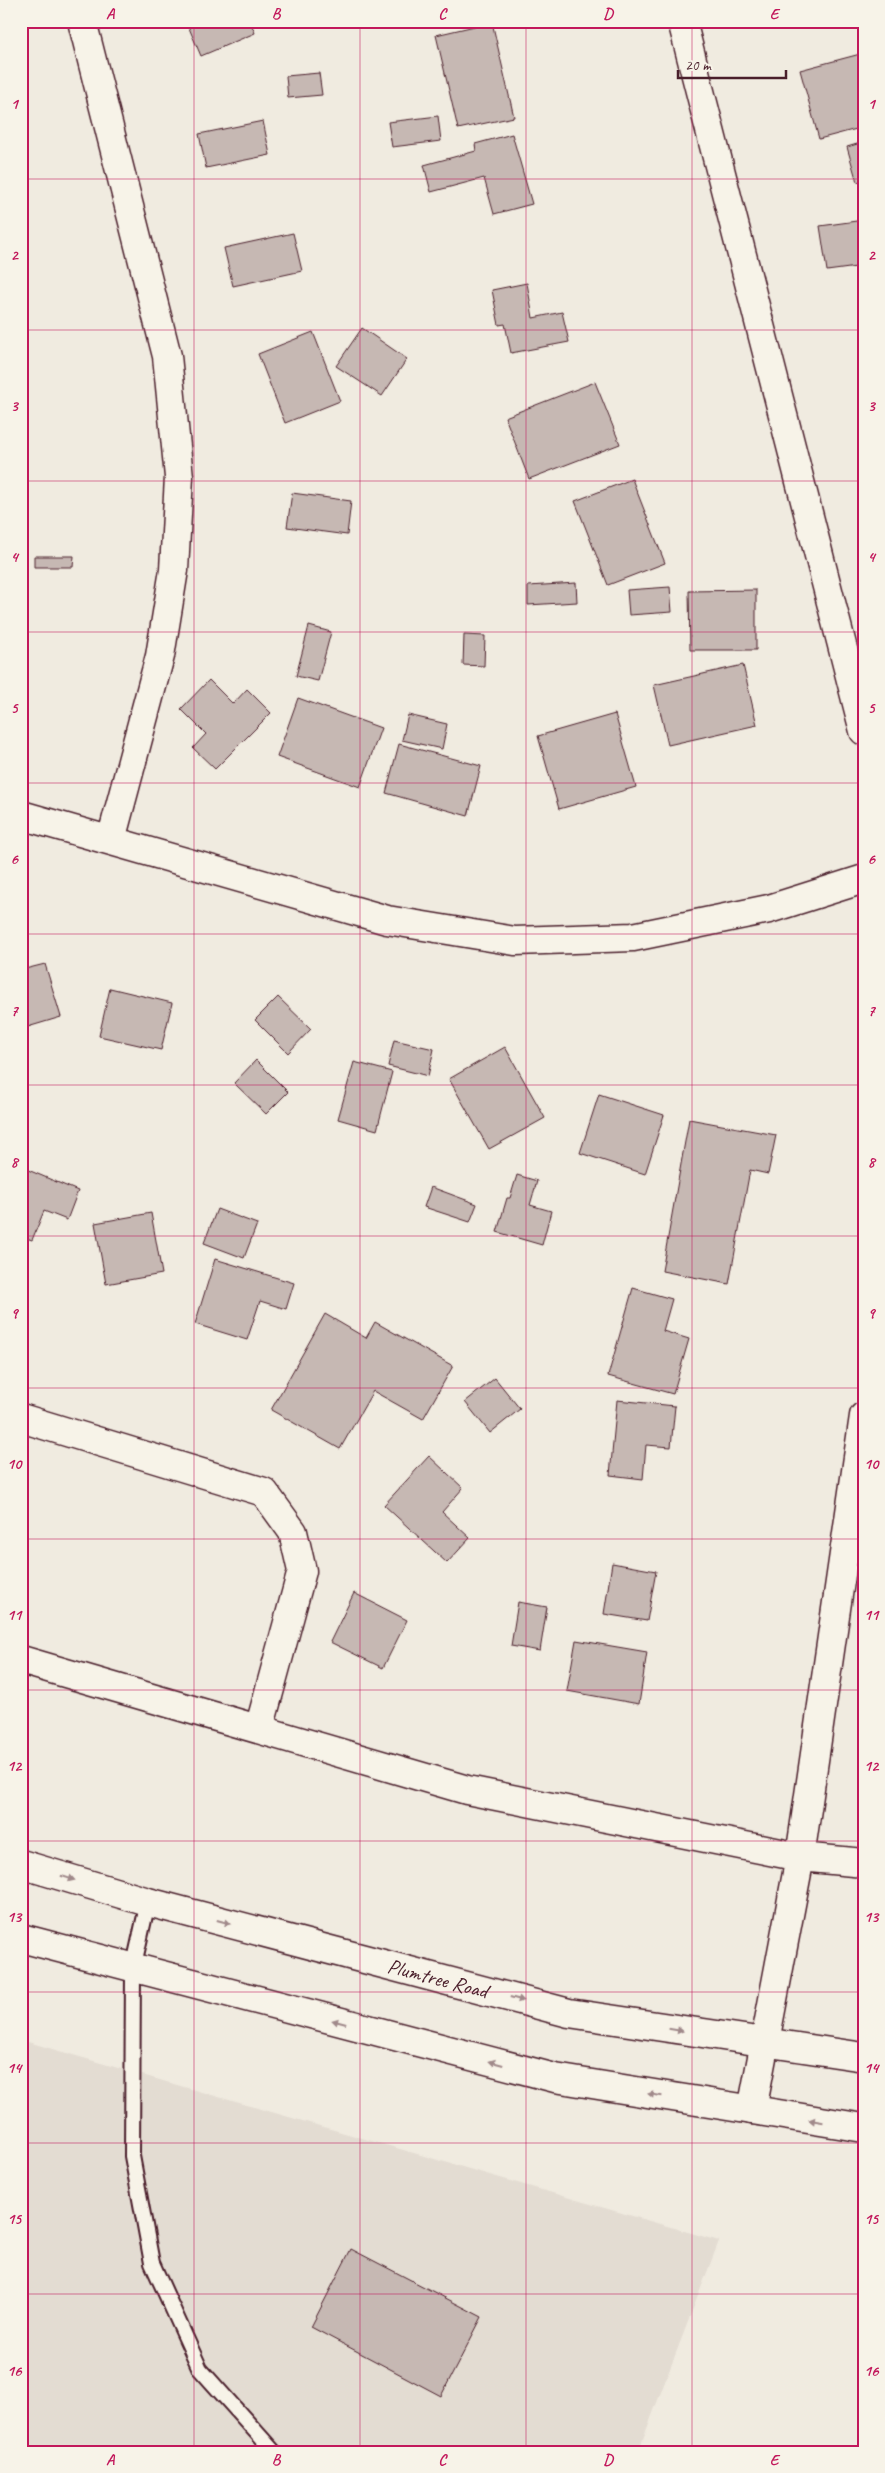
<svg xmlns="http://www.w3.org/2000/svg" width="885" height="2473" viewBox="0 0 885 2473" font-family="Caveat,sans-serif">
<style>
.built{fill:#e3dcd2}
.building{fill:#c6b8b3;stroke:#4a1f2b}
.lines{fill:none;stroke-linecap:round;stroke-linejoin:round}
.service-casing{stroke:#4a1f2b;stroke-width:18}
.minor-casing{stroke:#4a1f2b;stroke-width:31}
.trunk-casing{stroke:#4a1f2b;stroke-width:31}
.service{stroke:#f7f3e8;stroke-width:14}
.minor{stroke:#f7f3e8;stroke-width:28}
.trunk{stroke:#f7f3e8;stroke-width:28}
.oneway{fill:#a0898a}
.grid{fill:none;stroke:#c2185b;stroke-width:1;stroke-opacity:0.55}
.labels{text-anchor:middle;stroke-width:4;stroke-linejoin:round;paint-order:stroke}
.street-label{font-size:21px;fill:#4a1f2b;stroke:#f7f3e8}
.neatline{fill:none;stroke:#c2185b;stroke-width:2}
.grid-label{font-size:16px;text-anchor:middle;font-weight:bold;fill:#c2185b}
</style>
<rect width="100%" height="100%" fill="#f0ebe0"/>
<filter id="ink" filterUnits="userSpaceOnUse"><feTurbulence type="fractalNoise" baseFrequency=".02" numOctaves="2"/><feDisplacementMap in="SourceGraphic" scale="10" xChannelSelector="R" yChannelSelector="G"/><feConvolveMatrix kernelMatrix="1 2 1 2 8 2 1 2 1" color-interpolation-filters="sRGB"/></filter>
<g filter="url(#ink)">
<path class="built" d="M 21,2040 L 719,2241 L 638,2452 L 21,2452 Z"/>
<path class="building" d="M 186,21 L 250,21 L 255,33 L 201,56 Z
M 492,22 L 514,117 L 458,129 L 436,35 Z
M 864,53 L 864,127 L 819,139 L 800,70 Z
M 319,73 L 322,95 L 288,98 L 286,76 Z
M 438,116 L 441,141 L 392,147 L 388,122 Z
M 263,121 L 270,155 L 206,168 L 199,134 Z
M 512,134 L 532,204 L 494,214 L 484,178 L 431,192 L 424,165 L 476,151 L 475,144 Z
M 864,142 L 864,180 L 857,182 L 847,147 Z
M 864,220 L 864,266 L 827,271 L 820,226 Z
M 293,233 L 302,271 L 233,286 L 224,248 Z
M 527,283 L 533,318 L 562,312 L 569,342 L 511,353 L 505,324 L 499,325 L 492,290 Z
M 362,328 L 407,359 L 382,396 L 336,366 Z
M 313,332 L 340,401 L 285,423 L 258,354 Z
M 595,382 L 620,444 L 529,479 L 505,417 Z
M 632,479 L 665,563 L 608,585 L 575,501 Z
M 292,493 L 351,501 L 347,535 L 287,527 Z
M 34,556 L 74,556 L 73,567 L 34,567 Z
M 576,583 L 577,602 L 528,605 L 528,586 Z
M 670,587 L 672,612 L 629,615 L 627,590 Z
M 756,590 L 756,650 L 690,650 L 689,591 Z
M 309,626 L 331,632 L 318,681 L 296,676 Z
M 464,635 L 485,636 L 484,666 L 463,665 Z
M 743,665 L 757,725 L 668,745 L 654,685 Z
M 209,680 L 233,704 L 247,689 L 271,713 L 215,769 L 193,748 L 206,734 L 181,709 Z
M 298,698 L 381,728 L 360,787 L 277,757 Z
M 615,714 L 636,787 L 559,809 L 538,736 Z
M 408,715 L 447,724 L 442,749 L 402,740 Z
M 399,744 L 481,766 L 468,816 L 386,793 Z
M 45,964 L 61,1017 L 21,1029 L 21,970 Z
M 110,988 L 172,1003 L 161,1050 L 99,1036 Z
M 278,997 L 311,1029 L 288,1053 L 255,1020 Z
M 394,1040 L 434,1049 L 428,1076 L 388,1066 Z
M 505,1047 L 545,1118 L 489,1149 L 449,1079 Z
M 256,1060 L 288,1092 L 266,1114 L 234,1083 Z
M 354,1062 L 392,1072 L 377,1130 L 338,1119 Z
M 599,1094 L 664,1115 L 645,1174 L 580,1153 Z
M 689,1119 L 776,1135 L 768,1174 L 750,1170 L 729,1284 L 662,1271 Z
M 21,1167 L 78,1191 L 67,1220 L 44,1211 L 32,1240 L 21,1236 Z
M 517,1175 L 537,1181 L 530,1205 L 551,1211 L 542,1245 L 497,1232 L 507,1198 L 510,1198 Z
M 431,1187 L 477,1204 L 470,1222 L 424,1207 Z
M 217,1209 L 257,1224 L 244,1258 L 204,1243 Z
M 151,1213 L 162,1274 L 106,1284 L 95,1223 Z
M 215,1259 L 294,1283 L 286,1309 L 260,1301 L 247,1340 L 195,1324 Z
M 633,1288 L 672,1299 L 663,1331 L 689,1339 L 673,1394 L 608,1376 Z
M 325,1314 L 366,1338 L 375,1322 L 453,1366 L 423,1419 L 373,1391 L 340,1449 L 271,1410 Z
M 495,1378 L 520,1409 L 490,1433 L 465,1402 Z
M 617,1400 L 675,1406 L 671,1447 L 646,1445 L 643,1479 L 610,1475 Z
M 429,1456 L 463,1488 L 442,1512 L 470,1538 L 447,1563 L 384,1505 Z
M 612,1563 L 656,1571 L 647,1621 L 604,1614 Z
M 354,1593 L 407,1620 L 383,1668 L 330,1642 Z
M 518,1602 L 547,1607 L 540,1651 L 511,1646 Z
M 576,1640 L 647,1652 L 639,1704 L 567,1691 Z
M 351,2249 L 482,2317 L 441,2396 L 311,2327 Z"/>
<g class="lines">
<g class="service-casing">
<path id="service" d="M 148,1902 L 133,1969 L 132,2156 L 152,2263 L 200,2369 L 274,2452"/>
</g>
<g class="minor-casing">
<path id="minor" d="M 82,21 L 167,356 L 179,477 L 174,570 L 160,656 L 111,840
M 682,21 L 864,731
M 21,815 L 387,920 L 515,941 L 633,937 L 769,909 L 864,879
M 21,1418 L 264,1492 L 293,1532 L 302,1571 L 259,1729
M 21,1660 L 467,1790 L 800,1857 L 864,1863
M 752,2110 L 800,1857 L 864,1416"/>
</g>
<g class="trunk-casing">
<g id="trunk">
<path id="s1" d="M 21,1864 L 148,1902 L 569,2013 L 864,2057"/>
<path d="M 21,1938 L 555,2078 L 864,2128"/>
</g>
</g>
<use href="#service" class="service"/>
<use href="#minor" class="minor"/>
<use href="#trunk" class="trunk"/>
</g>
<defs><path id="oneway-solid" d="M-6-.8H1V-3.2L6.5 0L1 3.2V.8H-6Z" transform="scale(1.25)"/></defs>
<g class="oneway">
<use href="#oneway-solid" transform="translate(68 1878) rotate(17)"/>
<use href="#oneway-solid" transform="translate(224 1922) rotate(15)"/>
<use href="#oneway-solid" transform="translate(517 1999) rotate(15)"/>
<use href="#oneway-solid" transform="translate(339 2022) rotate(-165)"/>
<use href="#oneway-solid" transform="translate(676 2030) rotate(9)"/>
<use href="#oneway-solid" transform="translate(496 2063) rotate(-165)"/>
<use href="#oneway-solid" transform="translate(655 2095) rotate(-171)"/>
<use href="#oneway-solid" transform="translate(816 2121) rotate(-171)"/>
</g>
</g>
<path class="grid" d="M 194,21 L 194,2452M 360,21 L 360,2452M 526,21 L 526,2452M 692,21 L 692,2452M 21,179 L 864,179M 21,330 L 864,330M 21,481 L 864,481M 21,632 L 864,632M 21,783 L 864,783M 21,934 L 864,934M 21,1085 L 864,1085M 21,1236 L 864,1236M 21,1388 L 864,1388M 21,1539 L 864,1539M 21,1690 L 864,1690M 21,1841 L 864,1841M 21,1992 L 864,1992M 21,2143 L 864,2143M 21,2294 L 864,2294"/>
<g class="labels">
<g class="street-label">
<text dy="7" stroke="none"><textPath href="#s1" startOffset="432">Plumtree Road</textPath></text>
</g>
</g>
<rect width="885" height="2473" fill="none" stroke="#f7f3e8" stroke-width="55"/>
<path d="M678 70v8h108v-8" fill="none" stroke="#4a1f2b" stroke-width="2.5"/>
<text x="685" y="70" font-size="15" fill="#4a1f2b" stroke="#f7f3e8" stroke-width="4" paint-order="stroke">20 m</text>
<rect x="28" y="28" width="830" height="2418" class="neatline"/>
<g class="grid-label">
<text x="110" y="19">A</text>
<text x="276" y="19">B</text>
<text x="442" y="19">C</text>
<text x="608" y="19">D</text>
<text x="774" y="19">E</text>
<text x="14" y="109">1</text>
<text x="871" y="109">1</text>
<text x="14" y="260">2</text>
<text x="871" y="260">2</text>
<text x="14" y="411">3</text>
<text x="871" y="411">3</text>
<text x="14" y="562">4</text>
<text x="871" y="562">4</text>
<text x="14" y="713">5</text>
<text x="871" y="713">5</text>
<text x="14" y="864">6</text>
<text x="871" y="864">6</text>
<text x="14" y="1016">7</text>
<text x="871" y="1016">7</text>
<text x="14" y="1167">8</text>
<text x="871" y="1167">8</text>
<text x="14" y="1318">9</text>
<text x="871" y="1318">9</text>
<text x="14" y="1469">10</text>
<text x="871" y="1469">10</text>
<text x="14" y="1620">11</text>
<text x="871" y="1620">11</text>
<text x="14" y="1771">12</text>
<text x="871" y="1771">12</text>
<text x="14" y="1922">13</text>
<text x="871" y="1922">13</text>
<text x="14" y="2073">14</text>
<text x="871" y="2073">14</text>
<text x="14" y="2224">15</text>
<text x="871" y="2224">15</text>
<text x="14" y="2376">16</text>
<text x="871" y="2376">16</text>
<text x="110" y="2465">A</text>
<text x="276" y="2465">B</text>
<text x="442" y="2465">C</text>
<text x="608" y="2465">D</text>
<text x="774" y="2465">E</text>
</g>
</svg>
